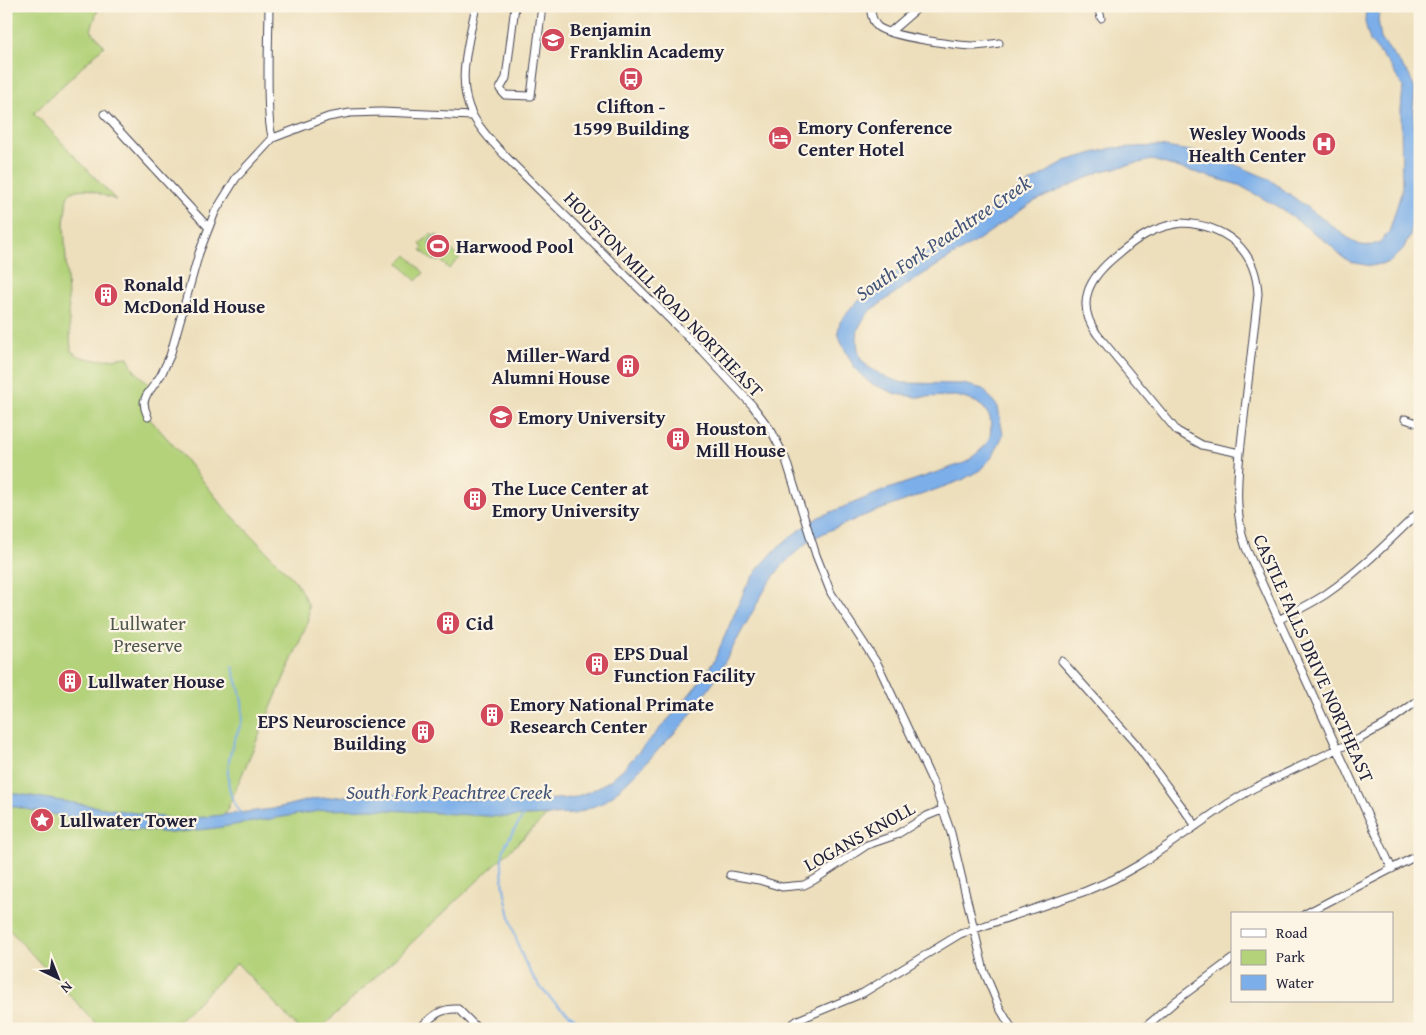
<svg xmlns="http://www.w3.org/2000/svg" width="1426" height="1035" viewBox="0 0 1426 1035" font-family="'Gentium Book Plus',serif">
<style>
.green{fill:#b3d27a;stroke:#6a7a5a}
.water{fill:#7cafe9;stroke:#4f6892}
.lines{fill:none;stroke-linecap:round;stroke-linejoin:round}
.stream{stroke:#7cafe9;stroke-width:2}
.minor-casing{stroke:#403e4e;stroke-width:9}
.minor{stroke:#fff;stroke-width:7}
.labels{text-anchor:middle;stroke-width:4.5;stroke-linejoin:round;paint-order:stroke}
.poi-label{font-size:19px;font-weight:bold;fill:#22223b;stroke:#fcf5e5;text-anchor:start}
.street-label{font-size:19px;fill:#22223b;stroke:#fcf5e5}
.park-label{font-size:19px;fill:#4e574e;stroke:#fcf5e5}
.water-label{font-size:20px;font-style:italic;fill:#425378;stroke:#fcf5e5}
</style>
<rect width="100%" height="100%" fill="#fcf5e5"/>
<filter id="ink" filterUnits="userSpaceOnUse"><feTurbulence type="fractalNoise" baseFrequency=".02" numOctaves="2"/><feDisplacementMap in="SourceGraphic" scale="10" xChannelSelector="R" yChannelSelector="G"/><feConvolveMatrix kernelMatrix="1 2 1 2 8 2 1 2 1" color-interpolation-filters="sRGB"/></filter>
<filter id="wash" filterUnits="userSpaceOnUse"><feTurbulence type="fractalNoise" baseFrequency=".0096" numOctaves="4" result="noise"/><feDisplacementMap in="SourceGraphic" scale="20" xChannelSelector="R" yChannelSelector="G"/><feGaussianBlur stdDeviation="1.12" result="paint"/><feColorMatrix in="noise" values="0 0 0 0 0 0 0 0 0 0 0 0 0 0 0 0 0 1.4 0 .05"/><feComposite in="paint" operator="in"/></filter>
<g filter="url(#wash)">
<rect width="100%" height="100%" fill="#eddfbc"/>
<path class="green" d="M 6,6 L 99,6 L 91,30 L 104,46 L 34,113 L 116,200 L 87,189 L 76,190 L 70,193 L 67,198 L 64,224 L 71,351 C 88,364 107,359 128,357 L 134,370 L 153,388 L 146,396 L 148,417 L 183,456 L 223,506 L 296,582 L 308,604 L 309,620 L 222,821 L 330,805 L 556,807 L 320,1029 L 299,1029 L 237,963 L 170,1029 L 101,1029 L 6,926 Z
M 431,234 L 433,236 L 437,235 L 460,258 L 449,269 L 440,260 L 437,262 L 435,259 L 433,261 L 421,250 L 423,248 L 420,244 Z
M 407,255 L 424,273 L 416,281 L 399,263 Z"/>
<path class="water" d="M 1366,6 L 1381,6 L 1378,19 L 1381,39 L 1409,75 L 1415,89 L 1413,113 L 1418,183 L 1410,236 L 1403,249 L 1390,262 L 1371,266 L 1351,262 L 1342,257 L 1328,243 L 1280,208 L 1239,185 L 1152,160 L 1102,171 L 1033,202 L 978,240 L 906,285 L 869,312 L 863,320 L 858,329 L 857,339 L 858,350 L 861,359 L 868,367 L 886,377 L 903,383 L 963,384 L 983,389 L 998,407 L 1003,435 L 993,456 L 980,470 L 962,480 L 863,516 L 826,532 L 810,540 L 795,553 L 780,568 L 768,584 L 713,683 L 685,722 L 636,773 L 612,796 L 602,803 L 574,814 L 503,817 L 373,809 L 325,810 L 216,828 L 171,833 L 121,828 L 6,805 L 6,792 L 179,820 L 273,809 L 313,799 L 377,793 L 448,799 L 525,801 L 572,798 L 591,791 L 609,781 L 624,768 L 674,713 L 697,685 L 714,661 L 746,587 L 757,570 L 778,547 L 794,534 L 819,517 L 888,489 L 967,462 L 985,446 L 990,437 L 991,427 L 990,417 L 984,408 L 976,402 L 957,396 L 916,397 L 896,394 L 870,383 L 855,369 L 841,342 L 838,332 L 840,322 L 853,306 L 868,293 L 913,260 L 956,236 L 1013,193 L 1065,161 L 1112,148 L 1159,146 L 1210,154 L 1269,179 L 1351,240 L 1360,245 L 1370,246 L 1380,242 L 1389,232 L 1402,190 L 1401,110 L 1403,87 L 1390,66 L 1370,41 L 1365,22 Z
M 436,237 L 447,248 L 443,254 L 440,255 L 429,245 L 431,239 Z"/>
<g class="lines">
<path class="stream" d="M 1413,120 L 1420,124
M 232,666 C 237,682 245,701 242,719 C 241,727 235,736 233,744 C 225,769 225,793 241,814
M 523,816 C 517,826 508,838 504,849 C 496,872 514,938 524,960 C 530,973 538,985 547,995 C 559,1008 575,1018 588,1029"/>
</g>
</g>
<g filter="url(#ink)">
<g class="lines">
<g class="minor-casing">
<path id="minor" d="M 476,6 C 469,41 455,83 473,116 C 484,135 500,150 515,166 L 703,352 L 752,405 L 772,432 L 786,460 L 816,555 L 831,593 L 878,665 L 935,787 L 951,833 L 984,971 L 999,1007 L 1012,1029
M 515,6 L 506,78 L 500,89 L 505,95 L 531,96 L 542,6
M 870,6 C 871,13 872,22 878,27 C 892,37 954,45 972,46 C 981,46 991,44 999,43
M 1098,6 L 1101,18
M 890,32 L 920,6
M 104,114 L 208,227
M 273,138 L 328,117 L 350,113 L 381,112 L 473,116
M 1182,223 C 1225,225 1256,249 1258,294 L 1240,453 L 1202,445 L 1177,431 L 1097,334 C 1074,302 1090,277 1117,255 C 1137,238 1155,226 1182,223 Z
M 148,417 L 145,409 L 144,402 L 146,396 L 161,375 L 170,356 L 199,253 L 215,212 L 236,178 L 273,138 C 265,126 269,28 269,6
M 1405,419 L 1420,424
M 1240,453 C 1237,485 1235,516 1246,548 L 1392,869
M 1278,620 C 1294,612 1311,604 1326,594 C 1361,570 1390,540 1420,511
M 1062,661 L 1136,744 L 1196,826
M 730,875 L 759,880 L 782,887 L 804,885 L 814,880 L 867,845 L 896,835 L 927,816 L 944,809
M 1305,914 L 1420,854
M 419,1029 C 432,1017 439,1008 458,1009 L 478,1029
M 786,1029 L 798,1020 L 863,993 L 960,934 L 1086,891 L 1114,879 L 1142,863 L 1229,803 L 1254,788 L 1359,739 L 1386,724 L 1420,699
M 1143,1029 L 1177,1000 L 1232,959"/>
</g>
<use href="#minor" class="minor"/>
</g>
</g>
<defs>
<g id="school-disc" transform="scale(1.25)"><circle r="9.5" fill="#d1495b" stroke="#fcf5e5"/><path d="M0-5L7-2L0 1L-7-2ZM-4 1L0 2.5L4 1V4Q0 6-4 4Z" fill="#fff"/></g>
<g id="bus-disc" transform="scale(1.25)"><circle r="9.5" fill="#d1495b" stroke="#fcf5e5"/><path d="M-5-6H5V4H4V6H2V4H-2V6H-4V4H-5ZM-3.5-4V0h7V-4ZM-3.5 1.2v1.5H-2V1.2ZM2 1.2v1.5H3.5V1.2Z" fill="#fff"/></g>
<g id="hotel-disc" transform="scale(1.25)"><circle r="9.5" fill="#d1495b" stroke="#fcf5e5"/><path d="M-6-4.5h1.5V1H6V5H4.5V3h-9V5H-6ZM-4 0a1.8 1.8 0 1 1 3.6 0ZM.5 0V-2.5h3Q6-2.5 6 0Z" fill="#fff"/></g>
<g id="hospital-disc" transform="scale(1.25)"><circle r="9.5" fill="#d1495b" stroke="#fcf5e5"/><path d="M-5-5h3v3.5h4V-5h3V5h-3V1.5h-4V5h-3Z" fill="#fff"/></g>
<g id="stadium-disc" transform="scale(1.25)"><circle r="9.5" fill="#d1495b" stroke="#fcf5e5"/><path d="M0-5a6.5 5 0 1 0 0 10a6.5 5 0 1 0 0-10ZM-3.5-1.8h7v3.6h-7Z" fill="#fff"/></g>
<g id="building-disc" transform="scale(1.25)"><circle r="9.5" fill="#d1495b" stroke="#fcf5e5"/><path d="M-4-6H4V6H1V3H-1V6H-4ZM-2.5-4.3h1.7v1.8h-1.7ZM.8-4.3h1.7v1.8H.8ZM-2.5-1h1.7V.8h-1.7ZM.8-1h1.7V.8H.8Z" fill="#fff"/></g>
<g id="university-disc" transform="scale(1.25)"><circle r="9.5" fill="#d1495b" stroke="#fcf5e5"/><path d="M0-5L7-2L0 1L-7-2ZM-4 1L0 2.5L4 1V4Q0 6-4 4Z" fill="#fff"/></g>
<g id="sight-disc" transform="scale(1.25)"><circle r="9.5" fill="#d1495b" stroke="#fcf5e5"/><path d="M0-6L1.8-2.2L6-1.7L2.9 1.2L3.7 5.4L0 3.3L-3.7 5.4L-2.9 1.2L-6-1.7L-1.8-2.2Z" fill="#fff"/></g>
</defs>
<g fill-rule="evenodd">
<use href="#school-disc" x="553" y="40"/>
<use href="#bus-disc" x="631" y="79"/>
<use href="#hotel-disc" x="780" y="138"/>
<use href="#hospital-disc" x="1324" y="144"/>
<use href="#stadium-disc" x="438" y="246"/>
<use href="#building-disc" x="106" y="295"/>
<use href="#building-disc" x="628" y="366"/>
<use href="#university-disc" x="501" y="417"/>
<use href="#building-disc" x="678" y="439"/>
<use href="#building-disc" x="475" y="499"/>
<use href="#building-disc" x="448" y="623"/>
<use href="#building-disc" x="597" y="664"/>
<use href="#building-disc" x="70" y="681"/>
<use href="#building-disc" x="492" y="715"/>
<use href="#building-disc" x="423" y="732"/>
<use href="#sight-disc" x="42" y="820"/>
</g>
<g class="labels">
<g class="poi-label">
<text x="570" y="36">Benjamin<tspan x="570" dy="22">Franklin Academy</tspan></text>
<text x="631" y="113" text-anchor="middle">Clifton -<tspan x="631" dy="22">1599 Building</tspan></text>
<text x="798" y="134">Emory Conference<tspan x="798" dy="22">Center Hotel</tspan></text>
<text x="1306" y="140" text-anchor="end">Wesley Woods<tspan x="1306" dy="22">Health Center</tspan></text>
<text x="456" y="253">Harwood Pool</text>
<text x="124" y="291">Ronald<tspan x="124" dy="22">McDonald House</tspan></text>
<text x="610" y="362" text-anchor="end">Miller-Ward<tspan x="610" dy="22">Alumni House</tspan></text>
<text x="518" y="424">Emory University</text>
<text x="696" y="435">Houston<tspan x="696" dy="22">Mill House</tspan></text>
<text x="492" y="495">The Luce Center at<tspan x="492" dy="22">Emory University</tspan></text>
<text x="466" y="630">Cid</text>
<text x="614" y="660">EPS Dual<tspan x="614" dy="22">Function Facility</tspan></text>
<text x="88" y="688">Lullwater House</text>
<text x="510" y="711">Emory National Primate<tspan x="510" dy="22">Research Center</tspan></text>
<text x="406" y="728" text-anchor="end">EPS Neuroscience<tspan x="406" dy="22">Building</tspan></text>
<text x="60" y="827">Lullwater Tower</text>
</g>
<g class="street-label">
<text transform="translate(664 294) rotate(46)" y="7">HOUSTON MILL ROAD NORTHEAST</text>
<text transform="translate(1314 658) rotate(66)" y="7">CASTLE FALLS DRIVE NORTHEAST</text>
<text transform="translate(859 836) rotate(-29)" y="7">LOGANS KNOLL</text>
</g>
<g class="park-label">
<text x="148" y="630">Lullwater<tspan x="148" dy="22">Preserve</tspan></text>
</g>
<g class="water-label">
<text transform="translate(943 238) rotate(-34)" y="7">South Fork Peachtree Creek</text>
<text x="449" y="799">South Fork Peachtree Creek</text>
</g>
</g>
<rect width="1426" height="1035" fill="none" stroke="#fcf5e5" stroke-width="25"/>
<rect x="1231" y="912" width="162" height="90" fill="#fcf5e5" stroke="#a5a1a1"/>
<rect x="1241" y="929" width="25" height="8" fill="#ffffff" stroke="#a5a1a1"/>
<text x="1276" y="938" font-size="15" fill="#22223b">Road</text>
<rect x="1241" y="950" width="25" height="15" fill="#b3d27a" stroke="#a5a1a1"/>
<text x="1276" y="962" font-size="15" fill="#22223b">Park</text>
<rect x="1241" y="975" width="25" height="15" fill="#7cafe9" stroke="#a5a1a1"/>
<text x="1276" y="988" font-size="15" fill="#22223b">Water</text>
<g transform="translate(58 978) rotate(137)" stroke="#fcf5e5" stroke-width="4" paint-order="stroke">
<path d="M0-4L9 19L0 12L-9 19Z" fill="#22223b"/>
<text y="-8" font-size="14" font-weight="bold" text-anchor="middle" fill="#22223b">N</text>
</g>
</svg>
